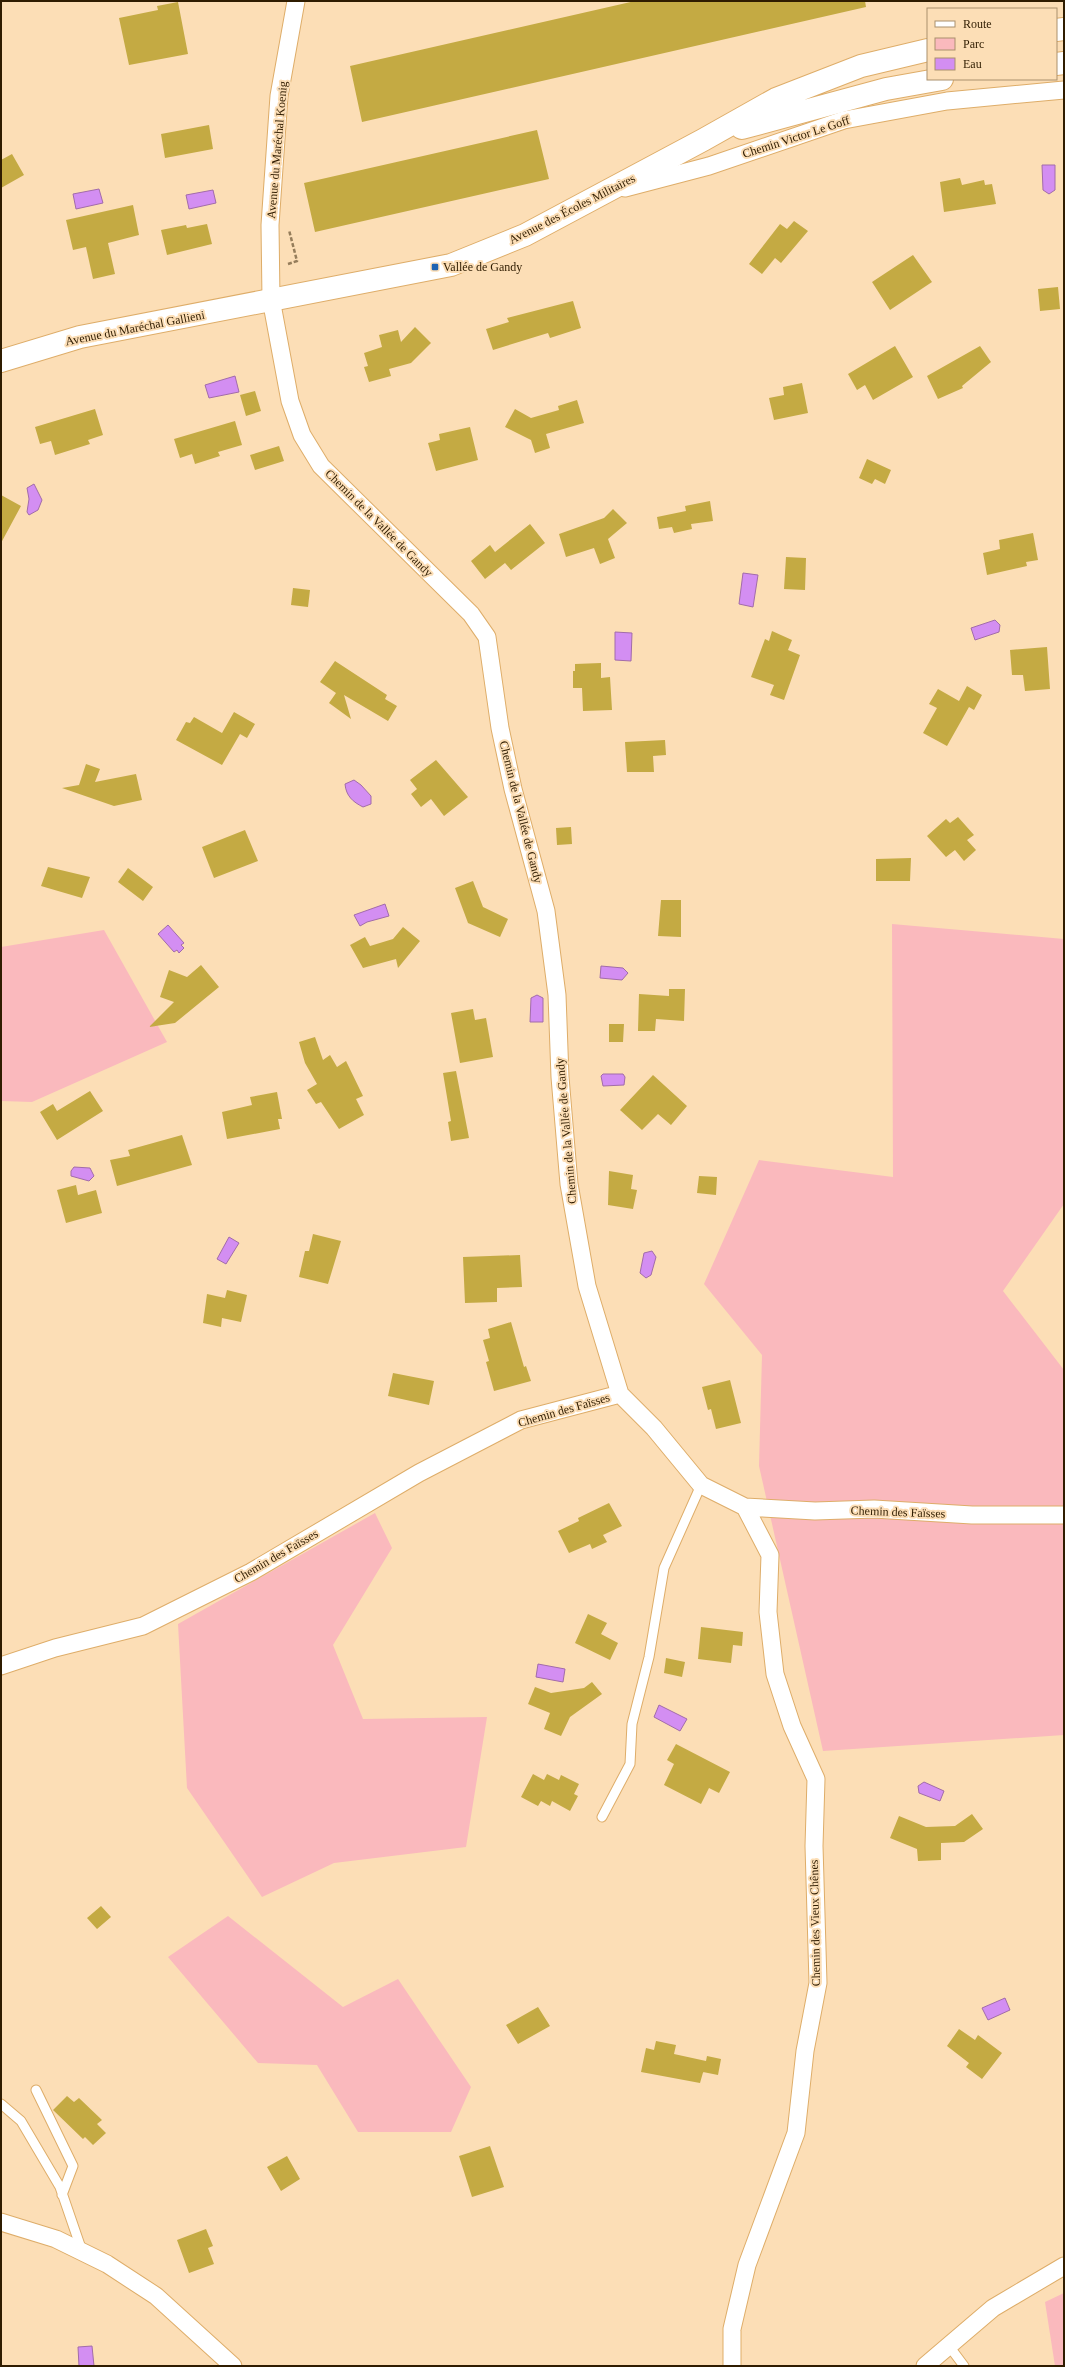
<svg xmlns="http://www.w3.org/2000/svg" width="1065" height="2367" viewBox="0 0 1065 2367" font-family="'Times New Roman',serif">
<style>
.green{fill:#fab9bd}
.water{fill:#d38ef2;stroke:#a26ca9}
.building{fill:#c4aa43}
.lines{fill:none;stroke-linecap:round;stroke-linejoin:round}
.service-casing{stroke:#dead69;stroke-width:11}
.minor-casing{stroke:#dead69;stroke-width:19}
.tertiary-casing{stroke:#dead69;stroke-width:24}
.path{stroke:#957d5b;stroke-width:2.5;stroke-dasharray:4 2;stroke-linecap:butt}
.service{stroke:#fff;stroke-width:9}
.minor{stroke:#fff;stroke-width:17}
.tertiary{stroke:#fff;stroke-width:22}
.poi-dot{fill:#1d63b3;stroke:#fcdeb6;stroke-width:1.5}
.labels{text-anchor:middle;stroke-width:4;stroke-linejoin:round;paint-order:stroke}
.street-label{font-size:12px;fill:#2f1c00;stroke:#fcdeb6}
.poi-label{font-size:12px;fill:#2f1c00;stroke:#fcdeb6;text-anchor:start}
</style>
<rect width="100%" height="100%" fill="#fcdeb6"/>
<path class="green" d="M 892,924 L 1064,939 L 1064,1204 L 1003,1291 L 1064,1370 L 1064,1735 L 823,1751 L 759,1466 L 762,1355 L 704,1284 L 759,1160 L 893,1177 Z
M 104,930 L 167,1042 L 32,1102 L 1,1101 L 1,947 Z
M 375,1513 L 392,1548 L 333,1645 L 363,1719 L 487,1717 L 466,1847 L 334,1863 L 262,1897 L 187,1788 L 178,1624 Z
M 228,1916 L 343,2007 L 398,1979 L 471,2087 L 451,2132 L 358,2132 L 317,2065 L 258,2063 L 168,1957 Z
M 1064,2293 L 1064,2366 L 1055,2366 L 1045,2302 Z"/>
<path class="water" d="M 1042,165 L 1055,165 L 1055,190 L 1049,194 L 1043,190 Z
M 99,189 L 103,203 L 76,209 L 73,194 Z
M 213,190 L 216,203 L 189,209 L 186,195 Z
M 235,376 L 239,392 L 209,398 L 205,385 Z
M 34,484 L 42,500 L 38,510 L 29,515 L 27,512 L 29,499 L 27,488 Z
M 743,573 L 758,575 L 753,607 L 739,604 Z
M 995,620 L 1000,625 L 999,632 L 975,640 L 971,628 Z
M 615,632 L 632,633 L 631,661 L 615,660 Z
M 354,780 L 361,785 L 371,796 L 371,804 L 363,807 C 353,802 346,796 345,784 Z
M 385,904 L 389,916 L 367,922 L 360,926 L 354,915 Z
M 168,925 L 184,943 L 181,945 L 184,948 L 179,953 L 177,950 L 174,952 L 158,934 Z
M 601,966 L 623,968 L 628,973 L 622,980 L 600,978 Z
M 537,995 L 543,998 L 543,1022 L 530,1022 L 531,998 Z
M 603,1074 L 623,1074 L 625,1077 L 624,1085 L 603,1086 L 601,1076 Z
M 74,1167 L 90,1168 L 94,1176 L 89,1181 L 71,1176 L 71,1171 Z
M 229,1237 L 239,1243 L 226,1264 L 217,1259 Z
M 652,1251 L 656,1257 L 651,1275 L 646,1278 L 640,1273 L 644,1253 Z
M 538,1664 L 565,1669 L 563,1682 L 536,1677 Z
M 659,1705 L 687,1719 L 680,1731 L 654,1717 Z
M 924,1782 L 944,1791 L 940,1801 L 919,1793 L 918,1786 Z
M 1005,1998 L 1010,2010 L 988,2020 L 982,2008 Z
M 92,2346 L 94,2366 L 79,2366 L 78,2347 Z"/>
<path class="building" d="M 635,1 L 865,1 L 866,7 L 362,122 L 350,66 Z
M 178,2 L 188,54 L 129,65 L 119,18 L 158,10 L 157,6 Z
M 209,125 L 213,149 L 165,158 L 161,134 Z
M 537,130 L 549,179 L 315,232 L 304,183 Z
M 12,154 L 24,175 L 1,188 L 1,160 Z
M 960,178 L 962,185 L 984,180 L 985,185 L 992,184 L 996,204 L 944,212 L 940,182 Z
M 133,205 L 139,235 L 108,243 L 115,274 L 93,279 L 86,247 L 73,250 L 66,220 Z
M 794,221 L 808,231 L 781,263 L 775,258 L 762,274 L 749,264 L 780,224 L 787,229 Z
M 207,224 L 212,244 L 167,255 L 161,230 L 186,225 L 187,228 Z
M 913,255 L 932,282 L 890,310 L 872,282 Z
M 1058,287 L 1060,309 L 1040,311 L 1038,289 Z
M 573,301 L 581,328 L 550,338 L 548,333 L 493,350 L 486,329 L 509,322 L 507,318 Z
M 415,327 L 431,343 L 411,363 L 389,369 L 391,376 L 369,382 L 364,367 L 368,366 L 364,353 L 382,347 L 379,335 L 398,330 L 401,342 Z
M 895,346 L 913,377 L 873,400 L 865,385 L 857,390 L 848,374 Z
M 980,346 L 991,362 L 962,386 L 963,388 L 938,399 L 927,376 Z
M 802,383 L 808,413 L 774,420 L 769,398 L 784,395 L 783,387 Z
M 255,391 L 261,411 L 246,416 L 240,395 Z
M 577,400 L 584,423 L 546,434 L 550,448 L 535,453 L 531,440 L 505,427 L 515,409 L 531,418 L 559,410 L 558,406 Z
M 95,409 L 103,435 L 88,440 L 90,444 L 55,455 L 51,441 L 40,444 L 35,427 Z
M 235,421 L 242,445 L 218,452 L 220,456 L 195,464 L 192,454 L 180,458 L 174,439 Z
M 470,427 L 478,460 L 436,471 L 428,443 L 440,440 L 439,434 Z
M 279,446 L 284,461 L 255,470 L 250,455 Z
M 867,459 L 891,470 L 885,484 L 875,479 L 872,484 L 859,478 Z
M 1,495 L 21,506 L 1,543 Z
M 710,501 L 713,521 L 691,524 L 692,529 L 674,533 L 672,527 L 659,529 L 657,517 L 686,511 L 685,506 Z
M 613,509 L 627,523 L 608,539 L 615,558 L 600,564 L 594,548 L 566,557 L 559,534 L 604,518 Z
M 530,524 L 545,543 L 511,570 L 505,563 L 485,579 L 471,561 L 490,545 L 495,552 Z
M 1033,533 L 1038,560 L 1026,562 L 1027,566 L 987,575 L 983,553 L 1000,549 L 999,540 Z
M 786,557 L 806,558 L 805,590 L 784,589 Z
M 293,588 L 310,590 L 308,607 L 291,605 Z
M 772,631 L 792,640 L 788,650 L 800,655 L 784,700 L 770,695 L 774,685 L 751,677 L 765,639 L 769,641 Z
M 1047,647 L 1050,689 L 1025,691 L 1023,675 L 1012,675 L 1010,650 Z
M 335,661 L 387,695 L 385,699 L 397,706 L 388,721 L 344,695 L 351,719 L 329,703 L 336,693 L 320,682 Z
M 601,663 L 601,678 L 610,677 L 612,710 L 583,711 L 582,688 L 573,688 L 573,671 L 575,671 L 575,664 Z
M 967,686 L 982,695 L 974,710 L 969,707 L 947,746 L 923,733 L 937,708 L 929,704 L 938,689 L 959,701 Z
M 234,712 L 255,724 L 247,738 L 240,734 L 222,765 L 176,740 L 186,722 L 190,723 L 194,717 L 222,733 Z
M 665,740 L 666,755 L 653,756 L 654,772 L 627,772 L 625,742 Z
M 436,760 L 468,797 L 444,816 L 431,799 L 421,807 L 411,794 L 417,789 L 410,780 Z
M 86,764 L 100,769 L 95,782 L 136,774 L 142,800 L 114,806 L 62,788 L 79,785 Z
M 958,817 L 974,835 L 967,840 L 976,850 L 964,861 L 955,850 L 946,857 L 927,836 L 946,819 L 950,823 Z
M 571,827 L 572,844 L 557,845 L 556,828 Z
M 245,830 L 258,861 L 214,878 L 202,847 Z
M 911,858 L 910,881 L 876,881 L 876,859 Z
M 48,867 L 90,877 L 82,898 L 41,886 Z
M 128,868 L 153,887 L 143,901 L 118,882 Z
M 473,881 L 483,907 L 508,919 L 500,937 L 468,923 L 455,888 Z
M 661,900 L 681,900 L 681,937 L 658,936 Z
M 403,927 L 420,941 L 398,968 L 396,959 L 363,968 L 350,945 L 365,937 L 370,946 L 393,939 Z
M 201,965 L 219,987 L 175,1023 L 149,1027 L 174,1002 L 160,997 L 169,970 L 187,977 Z
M 669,989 L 685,989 L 684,1021 L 656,1019 L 655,1031 L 638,1031 L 639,994 L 669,996 Z
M 473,1009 L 475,1020 L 486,1018 L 493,1057 L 460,1063 L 451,1013 Z
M 609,1024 L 624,1024 L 623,1042 L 609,1042 Z
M 315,1037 L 323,1060 L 330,1055 L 337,1067 L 346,1061 L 363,1096 L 356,1099 L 364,1115 L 339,1129 L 321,1102 L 316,1104 L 307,1090 L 317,1084 L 305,1063 L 299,1042 Z
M 456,1071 L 469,1138 L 451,1141 L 448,1122 L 451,1121 L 443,1073 Z
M 653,1075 L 687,1106 L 671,1125 L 658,1114 L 642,1130 L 620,1110 Z
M 90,1091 L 103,1111 L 57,1140 L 40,1112 L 53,1104 L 57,1111 Z
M 277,1092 L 282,1119 L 278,1119 L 280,1129 L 227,1139 L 222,1112 L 252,1105 L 250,1097 Z
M 182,1135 L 192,1165 L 117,1186 L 110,1160 L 130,1156 L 128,1150 Z
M 609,1171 L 633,1175 L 631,1189 L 637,1190 L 633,1209 L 608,1205 Z
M 699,1176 L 717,1177 L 716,1195 L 697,1193 Z
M 76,1185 L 78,1195 L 96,1190 L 102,1213 L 66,1223 L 57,1190 Z
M 313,1234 L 341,1241 L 328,1284 L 299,1277 L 305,1251 L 309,1251 Z
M 520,1255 L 522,1287 L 497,1288 L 497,1302 L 465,1303 L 463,1257 Z
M 227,1290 L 247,1295 L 241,1322 L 222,1318 L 221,1327 L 203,1323 L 207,1294 L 225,1298 Z
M 511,1322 L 524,1367 L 526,1366 L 531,1381 L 494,1391 L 486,1362 L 489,1361 L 483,1340 L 490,1338 L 488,1329 Z
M 393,1373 L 434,1381 L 429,1405 L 388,1396 Z
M 730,1380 L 741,1423 L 716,1429 L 711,1409 L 708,1410 L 702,1387 Z
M 609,1503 L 622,1526 L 603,1535 L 607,1542 L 592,1549 L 590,1544 L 569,1553 L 558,1531 L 579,1521 L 578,1518 Z
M 588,1614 L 607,1623 L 601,1634 L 618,1643 L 610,1660 L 575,1643 Z
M 701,1627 L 743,1632 L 742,1646 L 733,1645 L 731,1663 L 698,1659 Z
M 666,1658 L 685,1662 L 682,1677 L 664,1673 Z
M 592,1682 L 602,1694 L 570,1717 L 561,1736 L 544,1729 L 550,1713 L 528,1704 L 535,1687 L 551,1693 L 584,1688 Z
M 676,1744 L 730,1772 L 719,1793 L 709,1788 L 701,1804 L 664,1785 L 674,1764 L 667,1760 Z
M 533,1774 L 544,1780 L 547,1774 L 559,1780 L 561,1775 L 579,1784 L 574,1794 L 578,1796 L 570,1811 L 552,1801 L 550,1806 L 541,1801 L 538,1806 L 521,1797 Z
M 972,1814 L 983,1829 L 964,1842 L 941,1843 L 941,1860 L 918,1861 L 917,1849 L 890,1838 L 899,1816 L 926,1827 L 955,1826 Z
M 101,1906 L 111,1917 L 97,1929 L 87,1918 Z
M 538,2007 L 550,2026 L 518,2044 L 506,2025 Z
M 959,2029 L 975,2040 L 978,2035 L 1002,2053 L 982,2079 L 966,2067 L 969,2063 L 947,2046 Z
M 656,2041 L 676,2045 L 674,2054 L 706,2061 L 707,2056 L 721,2059 L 718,2075 L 703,2072 L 706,2062 L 700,2083 L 641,2072 L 646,2048 L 654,2050 Z
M 67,2096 L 74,2102 L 79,2098 L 102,2120 L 97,2124 L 106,2133 L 93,2145 L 85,2137 L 83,2139 L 53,2110 Z
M 490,2146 L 504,2187 L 472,2197 L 459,2156 Z
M 287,2156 L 300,2179 L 281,2191 L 267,2167 Z
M 206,2229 L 213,2246 L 208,2248 L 214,2264 L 189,2273 L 177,2240 Z"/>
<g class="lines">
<g class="service-casing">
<path id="service" d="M 602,1817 L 630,1764 L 632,1724 L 649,1657 L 664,1568 L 701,1485
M 36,2090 L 73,2166 L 62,2195
M 1,2104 L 21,2121 L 60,2187 L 82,2251
M 949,2346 L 964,2366"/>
</g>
<g class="minor-casing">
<path id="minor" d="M 296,1 L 279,96 L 270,225 L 271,299 L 290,401 L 302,435 L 321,466 L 471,614 L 487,637 L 500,728 L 513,789 L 546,911 L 557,995 L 560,1077 L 569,1184 L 587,1286 L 620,1394
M 625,188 L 709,166 L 844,120 L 947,101 L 1064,90
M 1,1666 L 55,1648 L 143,1626 L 251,1572 L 419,1473 L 521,1420 L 620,1394 L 654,1428 L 701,1485 L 745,1507 L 815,1511 L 874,1509 L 972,1515 L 1064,1515
M 1,2222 L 56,2239 L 107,2264 L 156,2296 L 233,2366
M 732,2366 L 732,2329 L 747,2265 L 796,2133 L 805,2051 L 818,1983 L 814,1846 L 816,1779 L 792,1726 L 775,1674 L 768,1612 L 770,1555 L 745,1507
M 925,2366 L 993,2308 L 1064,2266"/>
</g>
<g class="tertiary-casing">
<path id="tertiary" d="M 1056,30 L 1064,29
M 1056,64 L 1064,63
M 742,128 L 886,89 L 942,79
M 1,361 L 80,337 L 451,265 L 525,235 L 703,140 L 776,99 L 861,66 L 928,50"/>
</g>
<path class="path" d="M 288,264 L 297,261 L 289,230"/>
<use href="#service" class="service"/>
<use href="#minor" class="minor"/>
<use href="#tertiary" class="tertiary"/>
</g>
<rect class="poi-dot" x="431" y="263" width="8" height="8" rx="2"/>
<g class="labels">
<g class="street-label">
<text transform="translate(796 137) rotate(-18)" y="4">Chemin Victor Le Goff</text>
<text transform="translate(277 150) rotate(-85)" y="4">Avenue du Maréchal Koenig</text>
<text transform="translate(572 209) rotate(-27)" y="4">Avenue des Écoles Militaires</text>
<text transform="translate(135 328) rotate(-11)" y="4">Avenue du Maréchal Gallieni</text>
<text transform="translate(379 523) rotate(45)" y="4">Chemin de la Vallée de Gandy</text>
<text transform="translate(521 812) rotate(76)" y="4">Chemin de la Vallée de Gandy</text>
<text transform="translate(566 1131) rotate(-95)" y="4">Chemin de la Vallée de Gandy</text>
<text transform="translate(564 1410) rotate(-16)" y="4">Chemin des Faïsses</text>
<text transform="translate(898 1512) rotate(2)" y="4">Chemin des Faïsses</text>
<text transform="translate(276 1556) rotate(-30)" y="4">Chemin des Faïsses</text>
<text transform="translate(815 1923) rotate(-91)" y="4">Chemin des Vieux Chênes</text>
</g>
<g class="poi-label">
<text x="443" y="271">Vallée de Gandy</text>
</g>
</g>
<rect width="1065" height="2367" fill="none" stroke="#2f1c00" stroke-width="4"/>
<rect x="927" y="8" width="130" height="72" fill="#fcdeb6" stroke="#aa906d"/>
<rect x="935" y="21" width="20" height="6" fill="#ffffff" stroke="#aa906d"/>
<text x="963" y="28" font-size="12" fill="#2f1c00">Route</text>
<rect x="935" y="38" width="20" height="12" fill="#fab9bd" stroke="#aa906d"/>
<text x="963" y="48" font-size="12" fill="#2f1c00">Parc</text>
<rect x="935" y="58" width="20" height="12" fill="#d38ef2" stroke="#aa906d"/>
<text x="963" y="68" font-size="12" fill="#2f1c00">Eau</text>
</svg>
